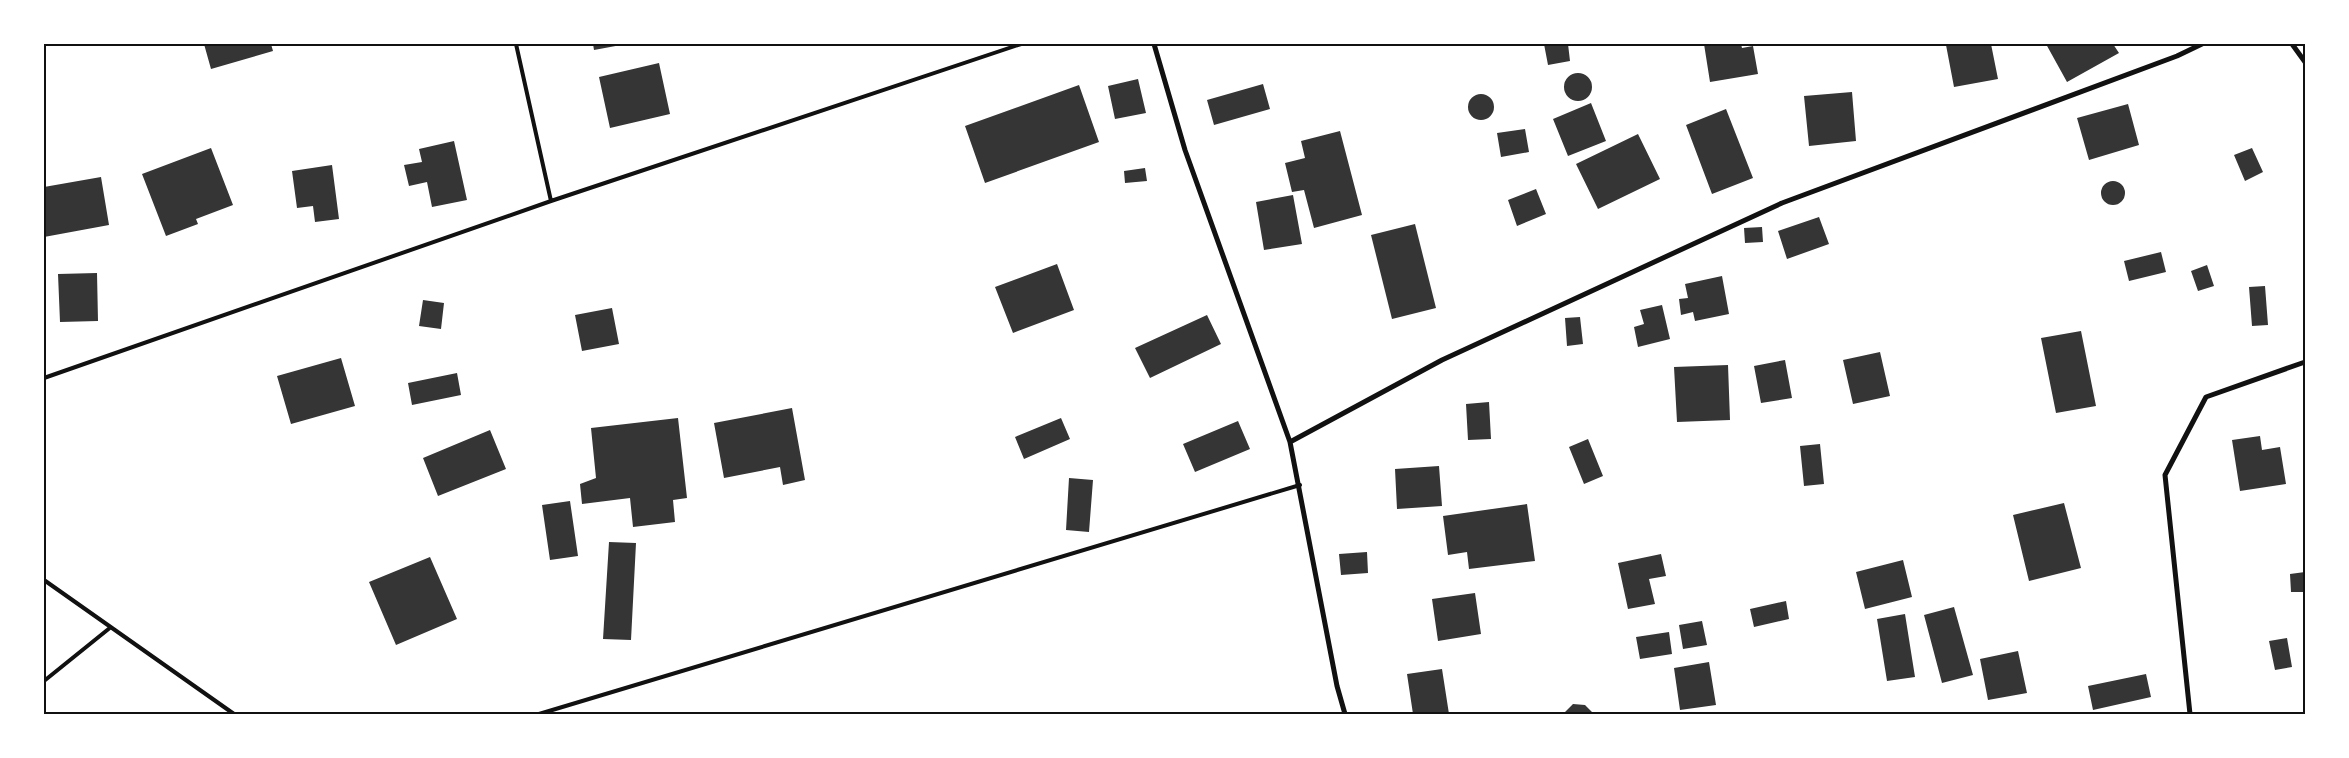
<svg xmlns="http://www.w3.org/2000/svg" width="2349" height="758" viewBox="0 0 2349 758" font-family="Lato,sans-serif">
<style>
.building{fill:#353535}
.lines{fill:none;stroke-linecap:round;stroke-linejoin:round}
.service{stroke:#111;stroke-width:4}
.minor{stroke:#111;stroke-width:5}
.neatline{fill:none;stroke:#111;stroke-width:2}
</style>
<rect width="100%" height="100%" fill="#fff"/>
<path class="building" d="M 204,44 L 271,44 L 273,51 L 211,69 Z
M 593,44 L 621,44 L 621,45 L 594,50 Z
M 1544,44 L 1568,44 L 1570,61 L 1548,65 Z
M 1704,44 L 1741,44 L 1742,48 L 1753,46 L 1758,74 L 1710,82 Z
M 1991,44 L 1998,79 L 1954,87 L 1946,45 Z
M 2046,44 L 2113,44 L 2119,53 L 2067,82 Z
M 659,63 L 670,114 L 610,128 L 599,77 Z
M1564 87a14 14 0 1 1 28 0a14 14 0 1 1-28 0Z
M 1138,79 L 1146,113 L 1115,119 L 1108,86 Z
M 1263,84 L 1270,109 L 1214,125 L 1207,100 Z
M 1079,85 L 1099,142 L 985,183 L 965,126 Z
M 1852,92 L 1856,141 L 1809,146 L 1804,96 Z
M1468 107a13 13 0 1 1 26 0a13 13 0 1 1-26 0Z
M 1591,103 L 1606,141 L 1568,156 L 1553,119 Z
M 2128,104 L 2139,145 L 2089,160 L 2077,118 Z
M 1726,109 L 1753,178 L 1712,194 L 1686,125 Z
M 1525,129 L 1529,152 L 1501,157 L 1497,133 Z
M 1340,131 L 1362,215 L 1314,228 L 1304,190 L 1292,192 L 1285,163 L 1305,158 L 1301,141 Z
M 1638,134 L 1660,179 L 1598,209 L 1576,164 Z
M 454,141 L 467,200 L 432,207 L 427,182 L 409,186 L 404,165 L 422,162 L 419,149 Z
M 211,148 L 233,205 L 196,219 L 198,224 L 166,236 L 142,174 Z
M 2252,148 L 2263,172 L 2245,181 L 2234,155 Z
M 332,165 L 339,219 L 315,222 L 313,206 L 297,208 L 292,171 Z
M 1145,168 L 1147,181 L 1125,183 L 1124,171 Z
M 101,177 L 109,225 L 44,237 L 44,187 Z
M2101 193a12 12 0 1 1 24 0a12 12 0 1 1-24 0Z
M 1536,189 L 1546,214 L 1517,226 L 1508,200 Z
M 1293,195 L 1302,244 L 1264,250 L 1256,202 Z
M 1819,217 L 1829,244 L 1787,259 L 1778,231 Z
M 1415,224 L 1436,308 L 1392,319 L 1371,235 Z
M 1762,227 L 1763,242 L 1745,243 L 1744,228 Z
M 2161,252 L 2166,272 L 2129,281 L 2124,261 Z
M 1057,264 L 1074,310 L 1013,333 L 995,287 Z
M 2207,265 L 2214,286 L 2198,291 L 2191,271 Z
M 97,273 L 98,321 L 60,322 L 58,274 Z
M 1722,276 L 1729,314 L 1695,321 L 1693,312 L 1681,315 L 1679,299 L 1688,298 L 1685,284 Z
M 2265,286 L 2268,325 L 2252,326 L 2249,287 Z
M 423,300 L 444,303 L 441,329 L 419,326 Z
M 1662,305 L 1670,339 L 1638,347 L 1634,327 L 1644,324 L 1640,310 Z
M 612,308 L 619,344 L 582,351 L 575,315 Z
M 1207,315 L 1221,344 L 1150,378 L 1135,348 Z
M 1580,317 L 1583,344 L 1567,346 L 1565,318 Z
M 2081,331 L 2096,406 L 2056,413 L 2041,338 Z
M 1880,352 L 1890,396 L 1853,404 L 1843,360 Z
M 341,358 L 355,406 L 291,424 L 277,376 Z
M 1785,360 L 1792,398 L 1761,403 L 1754,366 Z
M 1728,365 L 1730,420 L 1677,422 L 1674,367 Z
M 457,373 L 461,395 L 412,405 L 408,383 Z
M 1489,402 L 1491,439 L 1468,440 L 1466,404 Z
M 792,408 L 805,480 L 783,485 L 780,467 L 724,478 L 714,423 Z
M 678,418 L 687,498 L 673,500 L 675,522 L 633,527 L 630,498 L 582,504 L 580,484 L 596,478 L 591,428 Z
M 1061,418 L 1070,439 L 1024,459 L 1015,437 Z
M 1238,421 L 1250,449 L 1195,472 L 1183,444 Z
M 490,430 L 506,469 L 438,496 L 423,458 Z
M 2260,436 L 2262,450 L 2280,447 L 2286,484 L 2240,491 L 2232,440 Z
M 1588,439 L 1603,476 L 1584,484 L 1569,447 Z
M 1820,444 L 1824,484 L 1804,486 L 1800,446 Z
M 1439,466 L 1442,506 L 1397,509 L 1395,469 Z
M 1069,478 L 1093,480 L 1089,532 L 1066,530 Z
M 570,501 L 578,556 L 550,560 L 542,505 Z
M 2064,503 L 2081,568 L 2029,581 L 2013,515 Z
M 1527,504 L 1535,561 L 1469,569 L 1467,552 L 1448,555 L 1443,516 Z
M 609,542 L 636,543 L 631,640 L 603,639 Z
M 1367,552 L 1368,573 L 1341,575 L 1339,554 Z
M 1661,554 L 1666,576 L 1649,579 L 1655,604 L 1628,609 L 1618,563 Z
M 430,557 L 457,619 L 396,645 L 369,582 Z
M 1903,560 L 1912,597 L 1865,609 L 1856,572 Z
M 2305,572 L 2305,592 L 2291,592 L 2290,574 Z
M 1475,593 L 1481,634 L 1438,641 L 1432,599 Z
M 1786,601 L 1789,619 L 1754,627 L 1750,609 Z
M 1954,607 L 1973,675 L 1942,683 L 1924,615 Z
M 1905,614 L 1915,677 L 1887,681 L 1877,619 Z
M 1702,621 L 1707,645 L 1683,649 L 1679,625 Z
M 1669,632 L 1672,654 L 1640,659 L 1636,637 Z
M 2287,638 L 2292,667 L 2275,670 L 2269,641 Z
M 2018,651 L 2027,693 L 1988,700 L 1980,659 Z
M 1709,662 L 1716,705 L 1680,710 L 1674,668 Z
M 1442,669 L 1449,714 L 1413,714 L 1407,674 Z
M 2146,674 L 2151,697 L 2093,710 L 2088,686 Z
M 1573,704 L 1585,705 L 1594,714 L 1563,714 Z"/>
<g class="lines">
<path class="service" d="M 516,44 L 551,201
M 44,378 L 551,201 L 1021,44
M 44,580 L 234,714
M 44,681 L 111,627
M 539,714 L 1300,485"/>
<path class="minor" d="M 1154,44 L 1185,150 L 1290,442 L 1337,686 L 1345,714
M 2292,44 L 2305,62
M 1290,442 L 1442,360 L 1782,203 L 2177,56 L 2202,44
M 2190,714 L 2165,475 L 2206,397 L 2305,362"/>
</g>
<rect width="2349" height="758" fill="none" stroke="#ffffff" stroke-width="90"/>
<rect x="45" y="45" width="2259" height="668" class="neatline"/>
</svg>
